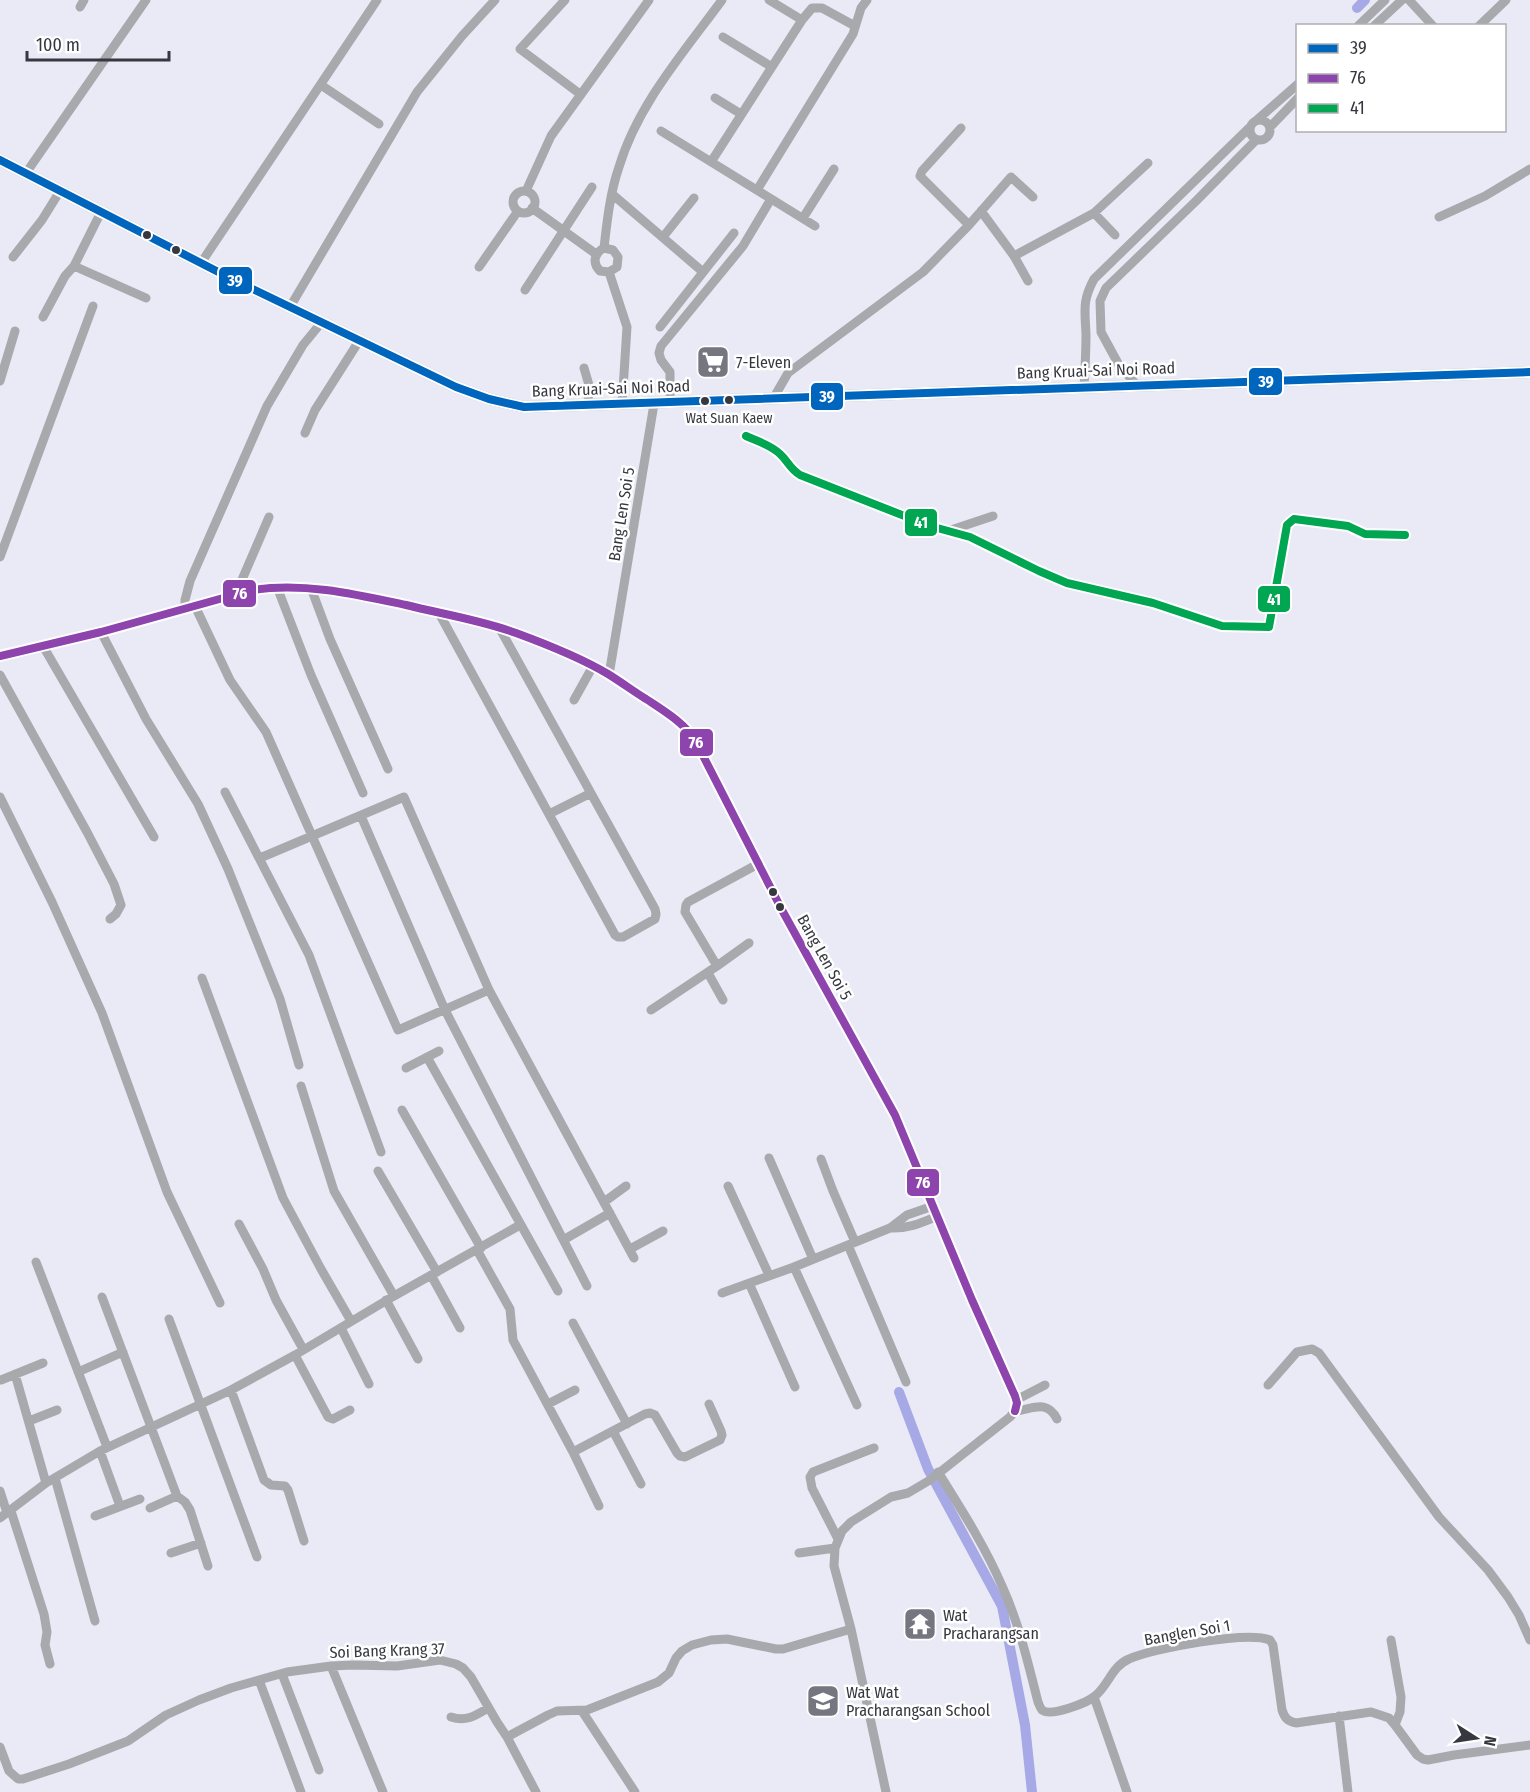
<svg xmlns="http://www.w3.org/2000/svg" width="1530" height="1792" viewBox="0 0 1530 1792" font-family="'Fira Sans Condensed',sans-serif">
<style>
.lines{fill:none;stroke-linecap:round;stroke-linejoin:round}
.canal{stroke:#a7a9e7;stroke-width:10}
.minor{stroke:#a8a9ad;stroke-width:9}
.major{stroke:#abacb3;stroke-width:12}
.bus-1-casing{stroke:#fff;stroke-width:12}
.bus-2-casing{stroke:#fff;stroke-width:12}
.bus-3-casing{stroke:#fff;stroke-width:12}
.bus-1{stroke:#0065bd;stroke-width:8}
.bus-2{stroke:#8e44ad;stroke-width:8}
.bus-3{stroke:#00a651;stroke-width:8}
.bus-dot{fill:#373740;stroke:#fff;stroke-width:2}
.labels{text-anchor:middle;stroke-width:5;stroke-linejoin:round;paint-order:stroke}
.bus-label{font-size:14px;fill:#373740;stroke:#fff}
.poi-label{font-size:16px;fill:#373740;stroke:#fff;text-anchor:start}
.street-label{font-size:16px;fill:#373740;stroke:#fff}
.line-badge{stroke:#fff;stroke-width:2}
.badge-label{font-size:16px;text-anchor:middle;font-weight:bold;fill:#fff}
</style>
<rect width="100%" height="100%" fill="#e9eaf5"/>
<g class="lines">
<path class="canal" d="M 1357,8 L 1365,0
M 899,1392 L 928,1469 L 1002,1606 L 1025,1725 L 1032,1792"/>
<path class="minor" d="M 565,0 L 520,49 L 580,94
M 769,0 L 802,20
M 1409,0 L 1433,26
M 80,7 L 84,0
M 1358,26 L 1385,0
M 1374,26 L 1402,0
M 1479,26 L 1506,0
M 723,37 L 772,67
M 321,85 L 379,124
M 715,98 L 741,114
M1250 130a10 10 0 1 1 20 0a10 10 0 1 1-20 0Z
M 1257,120 L 1298,84
M 1270,127 L 1298,98
M 961,128 L 922,171 L 920,176 L 969,225
M 661,131 L 815,226
M 711,162 L 802,20 L 812,8 L 822,8 L 855,26
M 26,173 L 146,0
M 757,190 L 853,34 L 861,8 L 867,0
M 526,191 L 551,136 L 649,0
M513 202a11 11 0 1 1 22 0a11 11 0 1 1-22 0Z
M 612,194 L 703,272
M 532,208 L 596,254
M 981,211 L 1014,256 L 1028,281
M 101,212 L 74,266 L 146,298
M 1094,213 L 1115,235
M 1439,217 L 1485,196 L 1530,169
M 803,218 L 834,169
M 663,237 L 694,198
M 604,248 L 613,250 L 618,257 L 617,267 L 609,272 L 600,271 C 592,263 594,253 604,248 C 607,221 610,193 619,167 C 638,104 684,52 722,0
M 1014,256 L 1094,213 L 1148,163
M 13,257 L 42,220 L 60,191
M 201,263 L 377,0
M 479,267 L 518,211
M 609,272 L 627,327 L 622,405
M 525,290 L 592,187
M 290,307 L 417,92 L 462,36 L 495,0
M 43,317 L 65,276 L 74,266
M 660,327 L 734,233
M 584,368 L 589,385 L 588,406
M 0,381 L 15,331
M 1138,386 L 1120,367 L 1101,332 L 1100,301 L 1106,288 L 1196,201 L 1256,140
M 1084,387 C 1085,370 1086,352 1086,334 C 1085,311 1082,301 1094,279 L 1249,128
M 773,399 L 788,373 L 923,272 L 969,225 L 1011,177 L 1033,197
M 670,403 L 670,372 L 661,360 L 659,353 L 661,346 L 743,246 L 771,199
M 305,433 L 315,410 L 359,341
M 746,436 C 757,441 771,445 780,454 C 788,461 789,468 800,475 L 930,526 L 970,537 L 1039,571 L 1067,583 L 1153,603 L 1222,626 L 1269,627 L 1287,525 L 1294,519 L 1348,526 L 1365,534 L 1405,535
M 948,531 L 993,516
M 0,557 L 93,306
M 277,587 L 311,675 L 363,793
M 311,588 L 330,639 L 388,769
M 240,593 L 241,582 L 269,517
M 195,606 L 230,680 L 266,732 L 398,1030 L 489,990
M 185,609 L 185,600 L 190,581 L 267,406 L 303,345 L 321,323
M 439,613 L 615,935 L 618,937 L 623,937 L 655,919 L 656,914 L 655,909 L 499,627
M 101,632 L 146,719 L 198,804 L 228,869 L 280,999 L 299,1065
M 43,646 L 154,837
M 0,656 L 101,632 L 252,590 C 304,582 355,594 406,605 C 442,614 481,620 516,633 C 546,644 581,658 608,674 C 621,682 633,691 646,699 C 664,711 683,722 695,740 L 782,910 L 895,1115 L 972,1300 L 1015,1396 L 1017,1403 L 1015,1411
M 0,675 L 87,832 L 114,884 L 121,905 L 116,914 L 110,919
M 609,675 L 654,404
M 574,700 L 593,666
M 225,792 L 309,955 L 381,1152
M 0,797 L 52,902 L 102,1013 L 167,1192 L 220,1303
M 549,814 L 591,793
M 361,816 L 445,1010 L 587,1286
M 260,858 L 404,797 L 489,990 L 634,1258
M 717,966 L 749,943
M 708,973 L 723,1000
M 202,978 L 283,1198 L 321,1269 L 351,1321
M 651,1010 L 717,966 L 685,912 L 686,905 L 688,902 L 758,864
M 427,1057 L 558,1291
M 406,1068 L 439,1051
M 301,1086 L 334,1191 L 394,1296
M 402,1110 L 481,1248
M 769,1158 L 813,1259
M 821,1159 L 833,1191 L 855,1242
M 378,1171 L 437,1272
M 728,1186 L 769,1275
M 604,1202 L 626,1186
M 239,1224 L 263,1269 L 276,1300 L 303,1349
M 890,1228 C 908,1229 921,1223 938,1216
M 565,1239 L 610,1213
M 848,1245 L 906,1382
M 630,1249 L 663,1231
M 477,1250 L 510,1309 L 513,1340 L 573,1452 L 599,1506
M 36,1262 L 107,1447
M 431,1275 L 460,1328
M 749,1283 L 795,1387
M 722,1293 L 794,1267
M 102,1297 L 177,1496 L 185,1502 L 190,1510 L 208,1566
M 386,1300 L 418,1359
M 169,1319 L 257,1557
M 573,1323 L 627,1424
M 341,1328 L 369,1384
M 295,1355 L 328,1417 L 333,1419 L 350,1410
M 78,1372 L 123,1352
M 15,1374 L 46,1483
M 1,1380 L 43,1363
M 1268,1385 L 1297,1352 L 1312,1349 L 1319,1353 L 1439,1517 L 1488,1570 L 1508,1597 L 1519,1615 L 1530,1640
M 231,1390 L 264,1480 L 271,1485 L 285,1486 L 288,1490 L 304,1541
M 1016,1400 L 1045,1385
M 548,1404 L 575,1390
M 857,1405 L 794,1267 L 890,1228 L 907,1215 L 933,1206
M 1015,1411 C 1033,1409 1047,1399 1057,1419
M 29,1421 L 57,1410
M 613,1431 L 641,1484
M 100,1451 L 120,1506
M 573,1452 L 645,1414 L 650,1413 L 655,1415 L 677,1453 L 680,1456 L 685,1457 L 720,1440 L 722,1435 L 721,1431 L 709,1404
M 938,1472 C 961,1509 985,1546 1002,1586 C 1019,1623 1028,1663 1038,1702 C 1039,1704 1040,1708 1042,1710 C 1051,1717 1087,1703 1095,1696 C 1108,1686 1112,1666 1129,1659 C 1153,1648 1247,1631 1270,1640 L 1273,1645 L 1282,1710 C 1285,1719 1288,1721 1296,1723 L 1371,1712 L 1389,1718 L 1395,1725 L 1417,1755 L 1423,1759 L 1428,1760 L 1454,1755 L 1530,1745
M 55,1478 L 95,1621
M 0,1491 L 7,1513
M 150,1508 L 177,1496
M 11,1511 L 44,1614 L 47,1632 L 45,1645 L 50,1664
M 95,1516 L 140,1499
M 0,1518 L 46,1483 L 100,1451 L 231,1390 L 295,1355 L 394,1296 L 520,1225
M 838,1539 L 812,1488 L 810,1477 L 813,1472 L 874,1448
M 171,1553 L 201,1543
M 799,1553 L 835,1548
M 1391,1640 L 1401,1697 L 1400,1712 L 1395,1725
M 331,1666 L 383,1792
M 282,1674 L 319,1770
M 259,1680 L 301,1792
M 1094,1697 L 1127,1792
M 582,1711 L 635,1792
M 1339,1716 L 1348,1792
M 451,1717 C 466,1722 475,1716 488,1708
M 507,1737 L 536,1792
M 0,1747 L 9,1771 L 18,1779 L 23,1779 L 69,1764 L 128,1741 L 166,1715 L 199,1700 L 231,1688 L 287,1672 L 331,1666 L 353,1665 L 397,1666 L 440,1660 L 456,1664 L 463,1668 L 471,1677 L 497,1722 L 507,1737 L 548,1715 L 557,1711 L 587,1710 L 658,1682 L 669,1673 L 676,1658 L 682,1651 L 692,1645 L 711,1640 L 727,1639 L 776,1649 L 783,1649 L 851,1629
M 886,1792 L 851,1629 L 834,1566 L 835,1548 L 842,1531 L 851,1522 L 891,1497 L 908,1493 L 930,1480 L 1010,1417 L 1015,1411"/>
<path class="major" d="M 0,160 L 234,280 L 456,387 L 489,399 L 524,407 L 1530,372"/>
<g class="bus-1-casing">
<path id="bus-1" d="M 0,160 L 234,280 L 456,387 L 489,399 L 524,407 L 1530,372"/>
</g>
<g class="bus-2-casing">
<path id="bus-2" d="M 0,656 L 101,632 L 252,590 C 304,582 355,594 406,605 C 442,614 481,620 516,633 C 546,644 581,658 608,674 C 621,682 633,691 646,699 C 664,711 683,722 695,740 L 782,910 L 895,1115 L 972,1300 L 1015,1396 L 1017,1403 L 1015,1411"/>
</g>
<g class="bus-3-casing">
<path id="bus-3" d="M 746,436 C 757,441 771,445 780,454 C 788,461 789,468 800,475 L 930,526 L 970,537 L 1039,571 L 1067,583 L 1153,603 L 1222,626 L 1269,627 L 1287,525 L 1294,519 L 1348,526 L 1365,534 L 1405,535"/>
</g>
<use href="#bus-1" class="bus-1"/>
<use href="#bus-2" class="bus-2"/>
<use href="#bus-3" class="bus-3"/>
</g>
<defs>
<g id="supermarket-square" transform="scale(1.725)"><rect x="-9" y="-9" width="18" height="18" rx="4" fill="#75767f" stroke="#fff"/><path d="M-6-5.5h2.5l.6 2H6L4.5 2H-2.5L-4.4-4H-6ZM-1.5 3.2a1.3 1.3 0 1 0 .1 0ZM3 3.2a1.3 1.3 0 1 0 .1 0Z" fill="#fff"/></g>
<g id="temple-square" transform="scale(1.725)"><rect x="-9" y="-9" width="18" height="18" rx="4" fill="#75767f" stroke="#fff"/><path d="M0-6L5-2H3V0L6.5 2.5H4V6H1.5V3h-3V6H-4V2.5H-6.5L-3 0V-2H-5Z" fill="#fff"/></g>
<g id="school-square" transform="scale(1.725)"><rect x="-9" y="-9" width="18" height="18" rx="4" fill="#75767f" stroke="#fff"/><path d="M0-5L7-2L0 1L-7-2ZM-4 1L0 2.5L4 1V4Q0 6-4 4Z" fill="#fff"/></g>
</defs>
<g fill-rule="evenodd">
<use href="#supermarket-square" x="713" y="362"/>
<use href="#temple-square" x="920" y="1624"/>
<use href="#school-square" x="823" y="1701"/>
</g>
<g class="bus-dot">
<circle cx="147" cy="235" r="5"/>
<circle cx="176" cy="250" r="5"/>
<circle cx="729" cy="400" r="5"/>
<circle cx="705" cy="401" r="5"/>
<circle cx="773" cy="892" r="5"/>
<circle cx="780" cy="907" r="5"/>
</g>
<g class="labels">
<g class="bus-label">
<text x="729" y="423">Wat Suan Kaew</text>
</g>
<g class="poi-label">
<text x="736" y="368">7-Eleven</text>
<text x="943" y="1621">Wat<tspan x="943" dy="18">Pracharangsan</tspan></text>
<text x="846" y="1698">Wat Wat<tspan x="846" dy="18">Pracharangsan School</tspan></text>
</g>
<g class="street-label">
<text transform="translate(1096 370) rotate(-2)" y="6">Bang Kruai-Sai Noi Road</text>
<text transform="translate(611 388) rotate(-2)" y="6">Bang Kruai-Sai Noi Road</text>
<text transform="translate(621 514) rotate(-81)" y="6">Bang Len Soi 5</text>
<text transform="translate(825 957) rotate(61)" y="6">Bang Len Soi 5</text>
<text transform="translate(1187 1632) rotate(-10)" y="6">Banglen Soi 1</text>
<text transform="translate(387 1650) rotate(-2)" y="6">Soi Bang Krang 37</text>
</g>
</g>
<g class="line-badge">
<rect x="218" y="266" width="35" height="29" rx="6" fill="#0065bd"/>
<rect x="1248" y="367" width="35" height="29" rx="6" fill="#0065bd"/>
<rect x="810" y="382" width="34" height="29" rx="6" fill="#0065bd"/>
<rect x="904" y="508" width="34" height="29" rx="6" fill="#00a651"/>
<rect x="222" y="579" width="35" height="29" rx="6" fill="#8e44ad"/>
<rect x="1257" y="585" width="34" height="28" rx="6" fill="#00a651"/>
<rect x="679" y="728" width="35" height="29" rx="6" fill="#8e44ad"/>
<rect x="906" y="1168" width="34" height="29" rx="6" fill="#8e44ad"/>
</g>
<g class="badge-label">
<text x="235" y="286">39</text>
<text x="1266" y="387">39</text>
<text x="827" y="402">39</text>
<text x="921" y="528">41</text>
<text x="240" y="599">76</text>
<text x="1274" y="605">41</text>
<text x="696" y="748">76</text>
<text x="923" y="1188">76</text>
</g>
<rect x="1296" y="24" width="210" height="108" fill="#ffffff" stroke="#afafb3" stroke-width="1.5"/>
<rect x="1308" y="44" width="30" height="9" fill="#0065bd" stroke="#afafb3" stroke-width="1.5"/>
<text x="1350" y="54" font-size="18" fill="#373740">39</text>
<rect x="1308" y="74" width="30" height="9" fill="#8e44ad" stroke="#afafb3" stroke-width="1.5"/>
<text x="1350" y="84" font-size="18" fill="#373740">76</text>
<rect x="1308" y="104" width="30" height="9" fill="#00a651" stroke="#afafb3" stroke-width="1.5"/>
<text x="1350" y="114" font-size="18" fill="#373740">41</text>
<g transform="translate(1476 1738) rotate(102)" stroke="#ffffff" stroke-width="4.5" paint-order="stroke">
<path d="M0-4.5L10 22L0 15L-10 22Z" fill="#373740"/>
<text y="-9" font-size="16" font-weight="bold" text-anchor="middle" fill="#373740">N</text>
</g>
<path d="M27 51v9h142v-9" fill="none" stroke="#373740" stroke-width="3"/>
<text x="36" y="51" font-size="18" fill="#373740" stroke="#ffffff" stroke-width="4.5" paint-order="stroke">100 m</text>
</svg>
